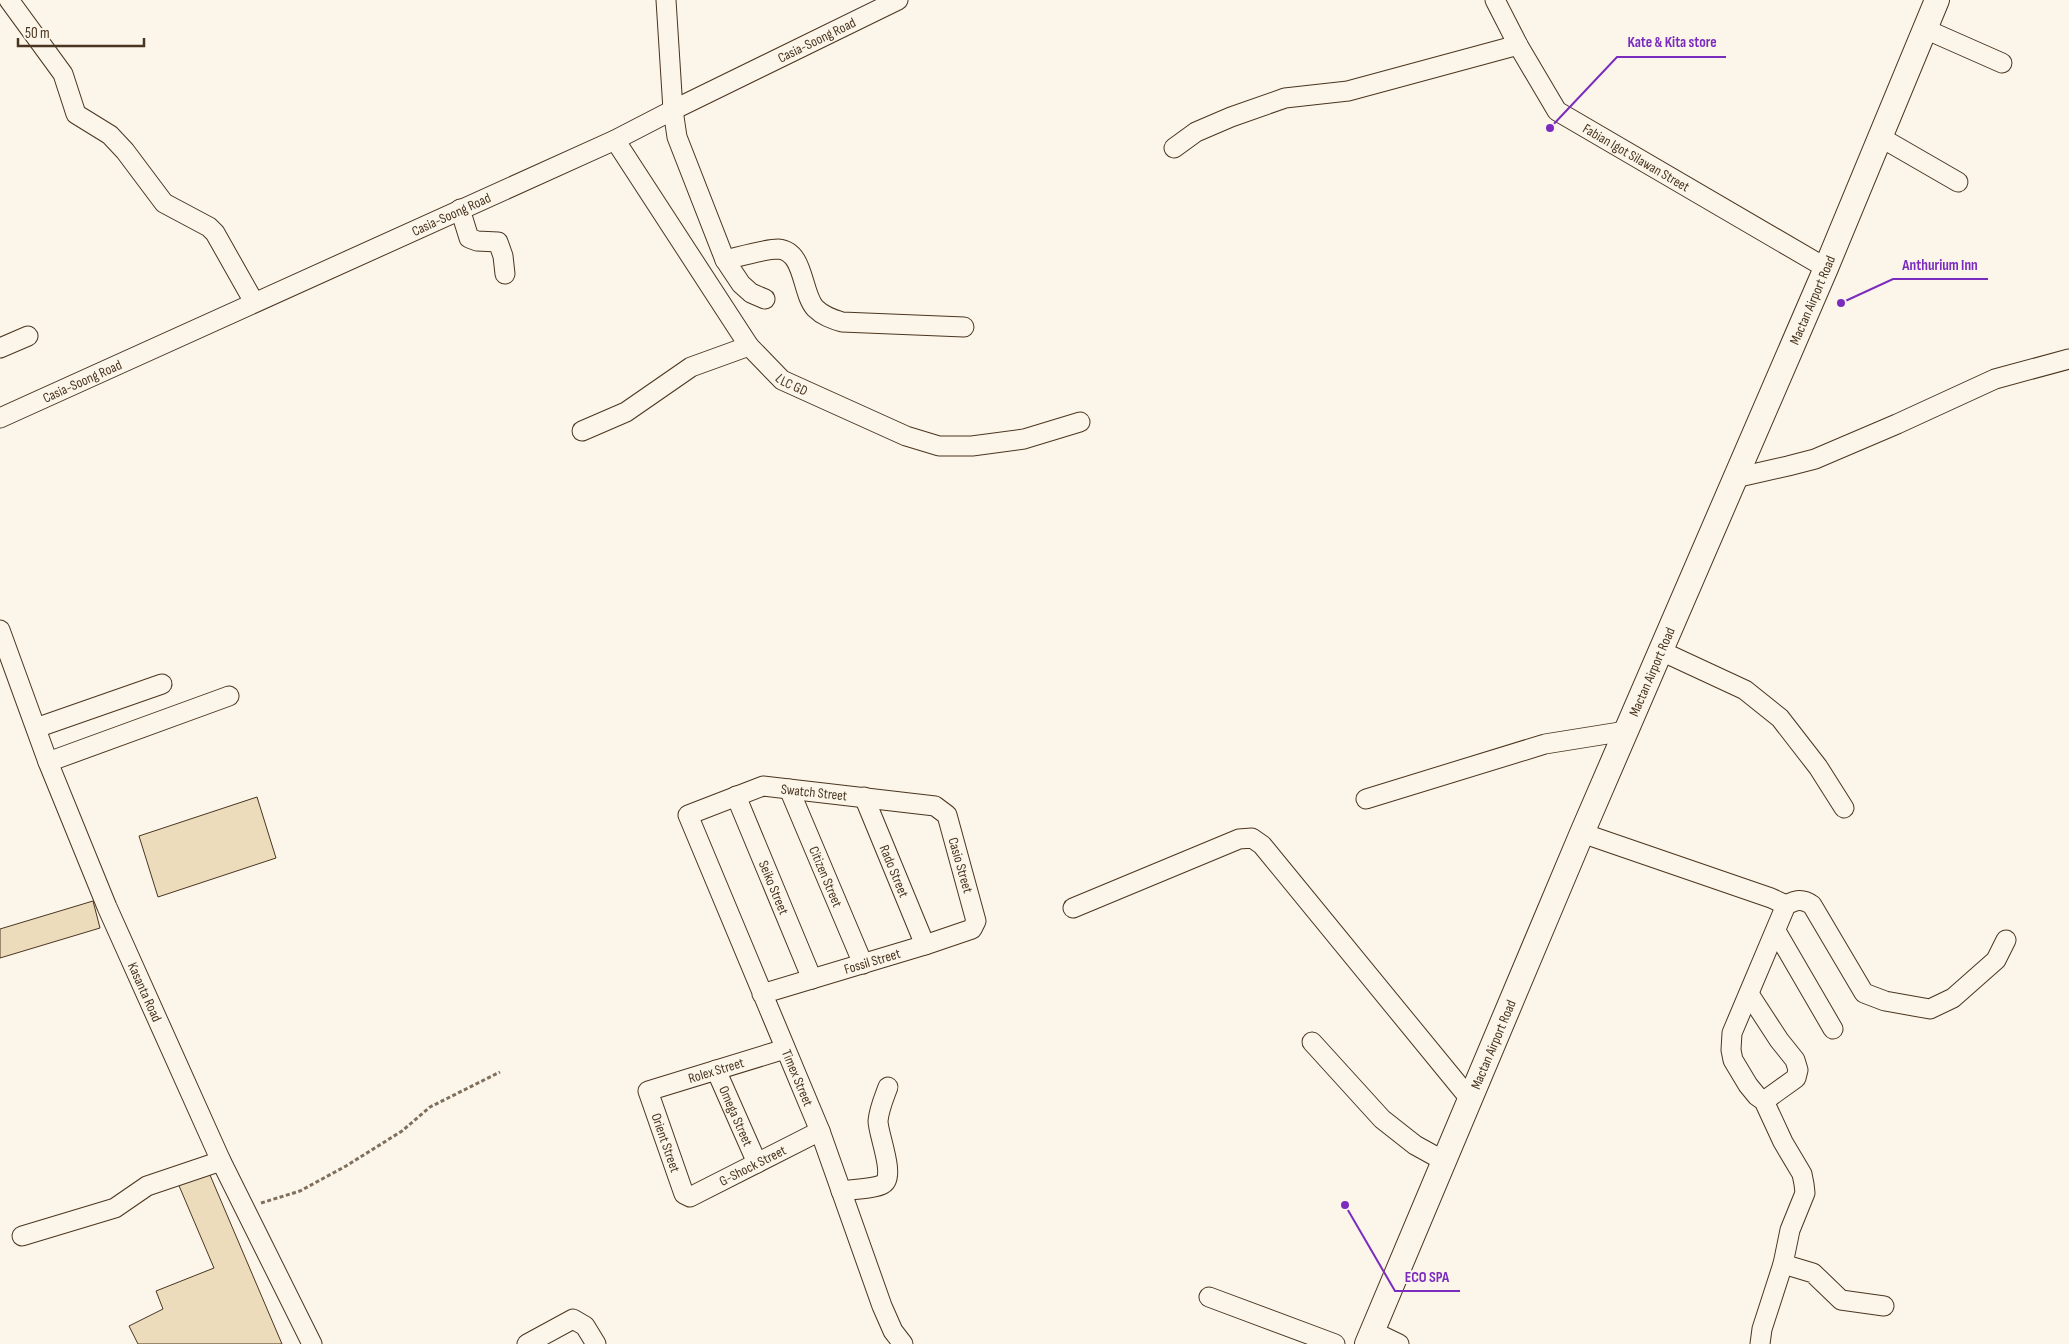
<svg xmlns="http://www.w3.org/2000/svg" width="2069" height="1344" viewBox="0 0 2069 1344" font-family="'Sofia Sans Condensed',sans-serif">
<style>
.building{fill:#ecdcbc;stroke:#4a3520}
.lines{fill:none;stroke-linecap:round;stroke-linejoin:round}
.minor-casing{stroke:#4a3520;stroke-width:21}
.major-casing{stroke:#4a3520;stroke-width:26}
.path{stroke:#7f6f5c;stroke-width:3;stroke-dasharray:4 2.5;stroke-linecap:butt}
.minor{stroke:#fbf6e9;stroke-width:19}
.major{stroke:#fbf6e9;stroke-width:24}
.labels{text-anchor:middle;stroke-width:4;stroke-linejoin:round;paint-order:stroke}
.street-label{font-size:14px;fill:#4a3520;stroke:#fbf6e9}
.leader{fill:none;stroke:#7b2cbf;stroke-width:2}
.callout-dot{fill:#7b2cbf;stroke:#fbf6e9;stroke-width:2}
.callout-label{font-size:15px;text-anchor:middle;font-weight:bold;fill:#7b2cbf;stroke:#fbf6e9;stroke-width:4;stroke-linejoin:round;paint-order:stroke}
</style>
<rect width="100%" height="100%" fill="#fbf6e9"/>
<path class="building" d="M 257,797 L 276,858 L 158,897 L 139,836 Z
M 93,901 L 100,928 L 0,958 L 0,929 Z
M 207,1168 L 282,1344 L 138,1344 L 129,1326 L 163,1309 L 156,1291 L 214,1268 L 177,1181 Z"/>
<g class="lines">
<g class="minor-casing">
<g id="minor">
<path d="M 9,0 L 63,74 L 76,114 L 110,135 L 125,151 L 164,203 L 209,227 L 215,233 L 254,302"/>
<path d="M 666,0 L 673,110 L 677,137 L 725,260 L 741,284 L 751,293 L 765,299"/>
<path id="s1" d="M 1495,0 L 1518,45 L 1557,111 L 1826,268"/>
<path d="M 1925,29 L 2002,63"/>
<path d="M 1880,137 L 1958,182"/>
<path id="s2" d="M 615,140 L 749,346 L 782,380 L 906,436 L 939,446 L 972,446 L 1024,439 L 1080,422"/>
<path d="M 1174,148 L 1196,132 L 1231,117 L 1285,98 L 1348,91 L 1518,45"/>
<path d="M 460,209 L 469,238 L 477,241 L 498,242 L 503,256 L 505,274"/>
<path d="M 725,260 C 738,257 765,249 778,249 C 805,251 801,292 815,308 C 823,316 832,319 842,322 L 964,327"/>
<path d="M 0,348 L 28,336"/>
<path id="s3" d="M 0,418 L 615,140 L 673,110 L 898,0"/>
<path d="M 582,431 L 626,412 L 691,367 L 749,346"/>
<path d="M 1735,478 L 1788,466 L 1815,459 L 1897,424 L 1995,379 L 2069,359"/>
<path id="s4" d="M 0,630 L 48,762 L 107,907 L 221,1161 L 312,1344"/>
<path d="M 1661,651 L 1745,690 L 1780,718 L 1818,767 L 1844,808"/>
<path d="M 36,728 L 162,684"/>
<path d="M 48,762 L 229,696"/>
<path id="s5" d="M 789,789 L 863,964"/>
<path id="s6" d="M 736,796 L 812,979"/>
<path id="s7" d="M 864,797 L 925,945"/>
<path d="M 1366,799 L 1545,744 L 1626,731"/>
<path d="M 1582,833 L 1771,898 L 1786,905 L 1732,1033 L 1731,1050 L 1733,1060 L 1748,1085 L 1757,1096 L 1764,1101 L 1783,1142 L 1802,1174 L 1804,1184 L 1805,1193 L 1790,1230 L 1783,1264 L 1813,1273 L 1841,1300 L 1884,1306"/>
<path d="M 1786,905 C 1796,900 1802,898 1812,905 L 1864,993 L 1885,1001 L 1930,1009 L 1953,998 L 1996,960 L 2006,940"/>
<path d="M 1073,908 L 1239,839 L 1252,838 L 1262,845 L 1470,1099"/>
<path d="M 1776,931 L 1833,1029"/>
<path id="s8" d="M 762,994 L 925,945 L 972,929 L 976,921 L 947,815 L 935,806 L 763,786 L 688,815 L 820,1131 L 882,1306 L 893,1331 L 903,1344"/>
<path d="M 1749,994 L 1779,1040 L 1795,1060 L 1798,1070 L 1796,1078 L 1764,1101"/>
<path d="M 1312,1042 L 1382,1119 L 1415,1145 L 1444,1161"/>
<path id="s9" d="M 785,1049 L 648,1091 L 684,1194 L 690,1197 L 820,1131"/>
<path id="s10" d="M 716,1070 L 757,1163"/>
<path d="M 841,1191 C 852,1189 875,1189 883,1184 C 896,1177 878,1134 878,1121 C 879,1109 884,1098 888,1087"/>
<path d="M 22,1236 L 115,1208 L 147,1186 L 221,1161"/>
<path d="M 1209,1297 L 1335,1344"/>
<path d="M 1372,1331 L 1399,1344"/>
<path d="M 527,1344 L 573,1319 L 585,1326 L 596,1344"/>
<path d="M 1760,1344 L 1762,1329 L 1783,1264"/>
</g>
</g>
<g class="major-casing">
<g id="major">
<path id="s11" d="M 1367,1344 L 1582,833 L 1826,268 L 1937,0"/>
</g>
</g>
<path class="path" d="M 261,1203 L 300,1191 L 346,1166 L 402,1131 L 430,1107 L 500,1072"/>
<use href="#minor" class="minor"/>
<use href="#major" class="major"/>
</g>
<g class="labels">
<g class="street-label">
<text dy="5" stroke="none"><textPath href="#s3" startOffset="900">Casia-Soong Road</textPath></text>
<text dy="5" stroke="none"><textPath href="#s1" startOffset="219">Fabian Igot Silawan Street</textPath></text>
<text dy="5" stroke="none"><textPath href="#s3" startOffset="495">Casia-Soong Road</textPath></text>
<text dy="5" stroke="none"><textPath href="#s11" startOffset="1135">Mactan Airport Road</textPath></text>
<text dy="5" stroke="none"><textPath href="#s3" startOffset="90">Casia-Soong Road</textPath></text>
<text dy="5" stroke="none"><textPath href="#s2" startOffset="304">LLC GD</textPath></text>
<text dy="5" stroke="none"><textPath href="#s11" startOffset="730">Mactan Airport Road</textPath></text>
<text transform="translate(814 792) rotate(6)" y="5">Swatch Street</text>
<text transform="translate(961 865) rotate(74)" y="5">Casio Street</text>
<text dy="5" stroke="none"><textPath href="#s7" startOffset="80">Rado Street</textPath></text>
<text dy="5" stroke="none"><textPath href="#s5" startOffset="95">Citizen Street</textPath></text>
<text dy="5" stroke="none"><textPath href="#s6" startOffset="99">Seiko Street</textPath></text>
<text dy="5" stroke="none"><textPath href="#s8" startOffset="115">Fossil Street</textPath></text>
<text dy="5" stroke="none"><textPath href="#s4" startOffset="390">Kasanta Road</textPath></text>
<text dy="5" stroke="none"><textPath href="#s11" startOffset="325">Mactan Airport Road</textPath></text>
<text transform="translate(716 1070) rotate(-17)" y="5">Rolex Street</text>
<text dy="5" stroke="none"><textPath href="#s8" startOffset="892">Timex Street</textPath></text>
<text dy="5" stroke="none"><textPath href="#s10" startOffset="50">Omega Street</textPath></text>
<text dy="5" stroke="none"><textPath href="#s9" startOffset="198">Orient Street</textPath></text>
<text dy="5" stroke="none"><textPath href="#s9" startOffset="329">G-Shock Street</textPath></text>
</g>
</g>
<path class="leader" d="M1550 128L1617 57H1726M1841 303L1893 279H1988M1345 1205L1395 1291H1460"/>
<g class="callout-dot">
<circle cx="1550" cy="128" r="5"/>
<circle cx="1841" cy="303" r="5"/>
<circle cx="1345" cy="1205" r="5"/>
</g>
<g class="callout-label">
<text x="1672" y="47">Kate &amp; Kita store</text>
<text x="1940" y="270">Anthurium Inn</text>
<text x="1427" y="1282">ECO SPA</text>
</g>
<path d="M18 38v8h126v-8" fill="none" stroke="#4a3520" stroke-width="2.5"/>
<text x="25" y="38" font-size="15" fill="#4a3520" stroke="#fbf6e9" stroke-width="4" paint-order="stroke">50 m</text>
</svg>
